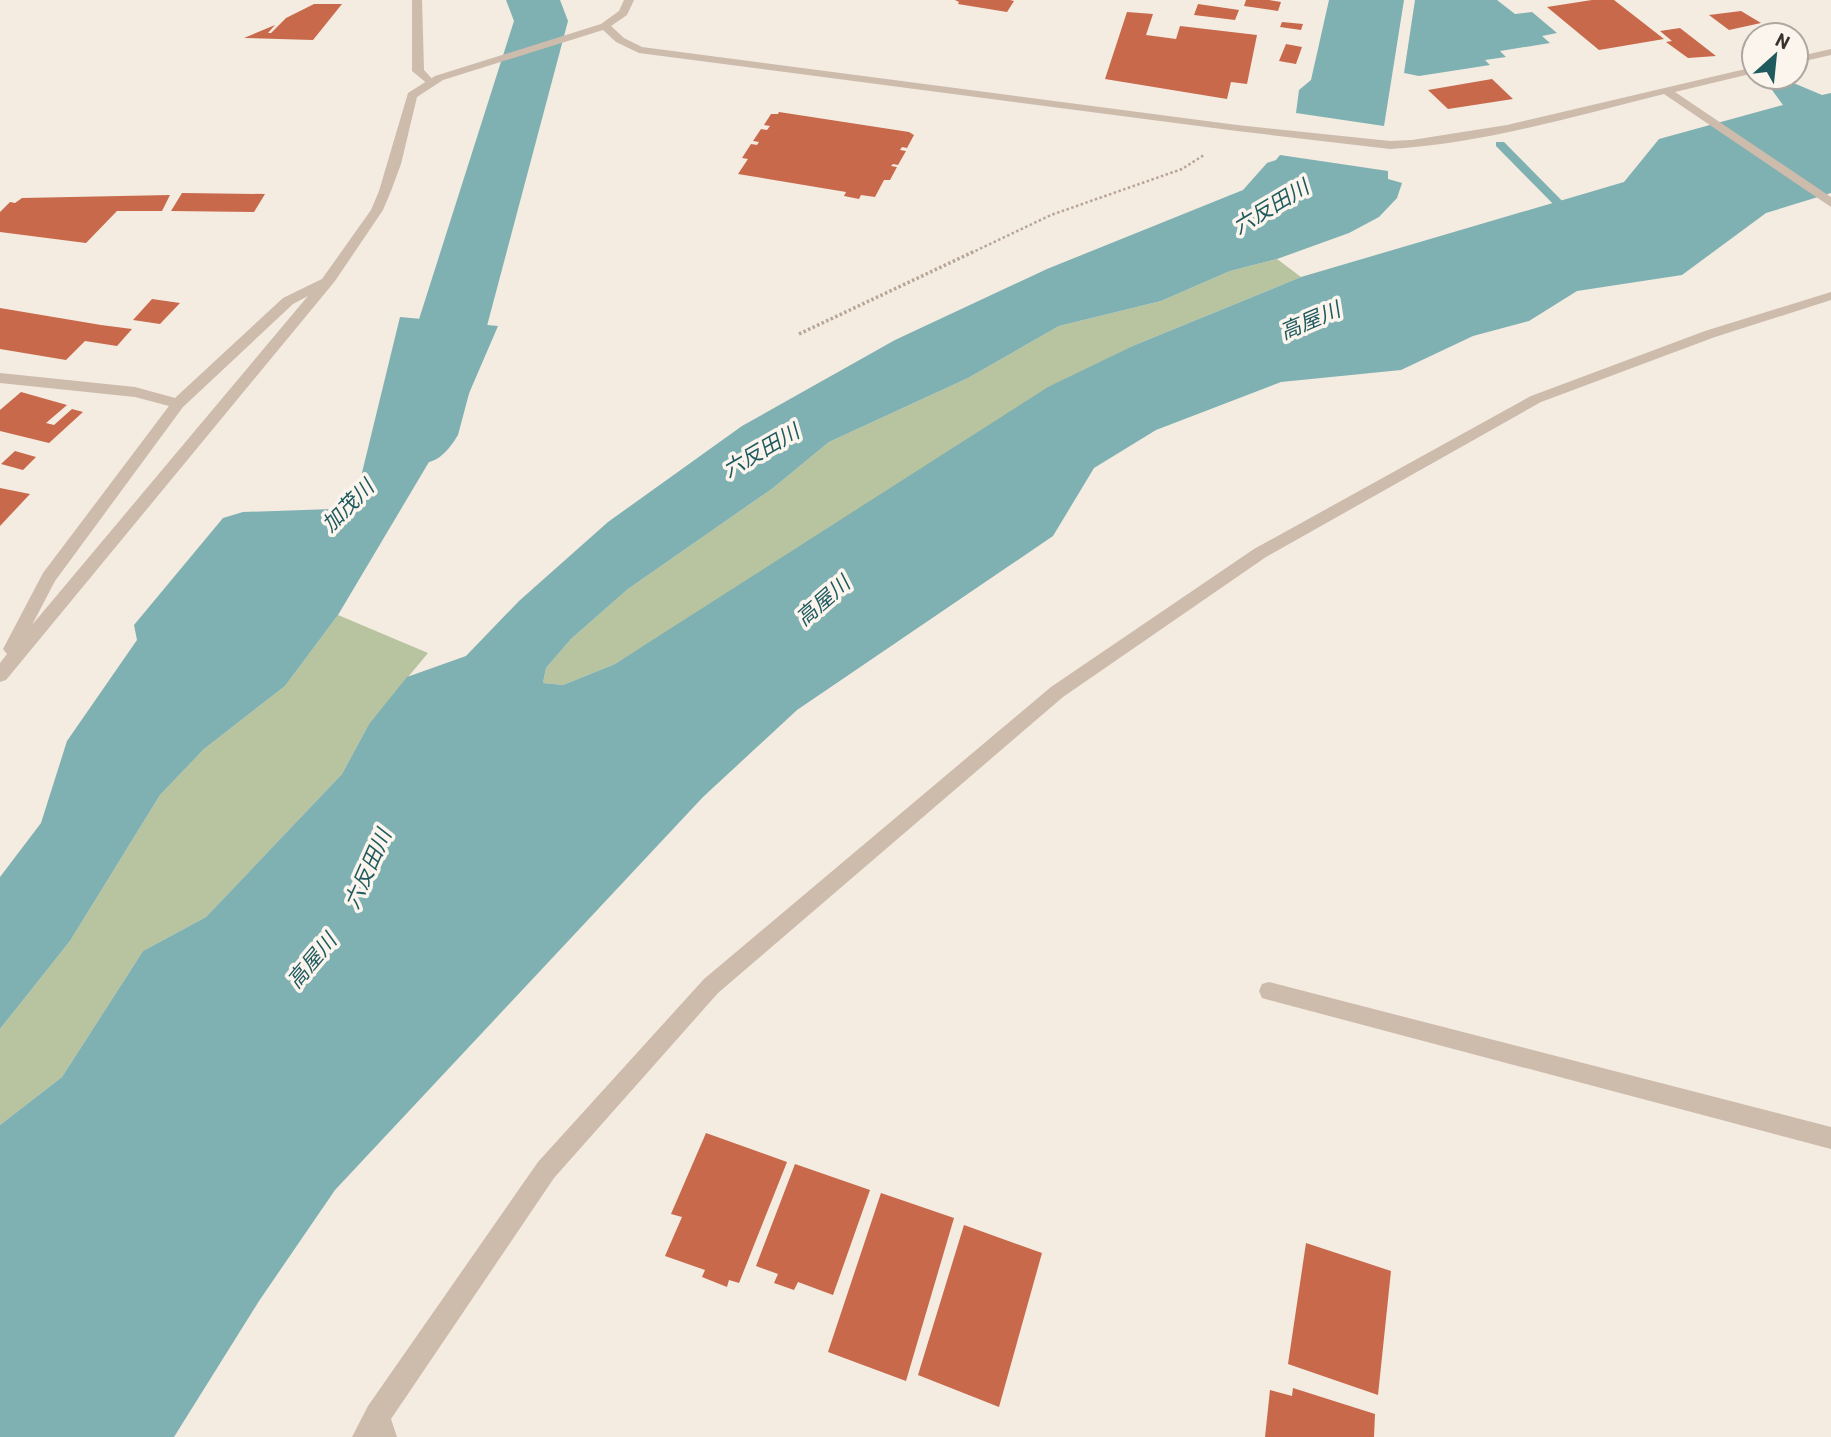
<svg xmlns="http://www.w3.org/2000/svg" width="1831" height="1437" viewBox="0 0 1831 1437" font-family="Barlow,'Noto Sans JP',sans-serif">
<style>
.green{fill:#b8c4a0}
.water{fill:#7fb0b2}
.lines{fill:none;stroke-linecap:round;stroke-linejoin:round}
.stream{fill:#7fb0b2;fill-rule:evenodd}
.river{fill:#7fb0b2;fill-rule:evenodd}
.building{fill:#c8694b}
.path-far1{stroke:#b9a596;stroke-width:2.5;stroke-dasharray:2.5 2.5;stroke-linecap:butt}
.path{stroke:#b9a596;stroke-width:3.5;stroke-dasharray:2.5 2.5;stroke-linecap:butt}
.minor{fill:#cdbbac;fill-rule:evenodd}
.tertiary{fill:#cdbbac;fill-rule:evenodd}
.labels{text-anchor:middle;stroke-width:7;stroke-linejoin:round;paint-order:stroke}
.water-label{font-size:21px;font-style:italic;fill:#1f5a5e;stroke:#fbf5ee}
</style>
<rect width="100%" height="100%" fill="#f4ebe1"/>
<path class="green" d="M 1277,259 L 1301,277 L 1135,345 L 615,664 L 563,685 L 543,683 L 546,668 L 571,639 L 628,589 L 773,488 L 829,442 L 968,378 L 1059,326 L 1161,301 L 1230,271 Z
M 338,615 L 428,653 L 369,724 L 342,774 L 206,917 L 143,951 L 62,1077 L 0,1125 L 0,1029 L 70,941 L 160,795 L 204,749 L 285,686 Z"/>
<path class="water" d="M 1329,0 L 1404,0 L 1384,126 L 1296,113 L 1299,90 L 1311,80 Z
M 1415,0 L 1497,0 L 1515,14 L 1532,12 L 1557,33 L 1542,36 L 1550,43 L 1500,51 L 1506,57 L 1485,60 L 1490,65 L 1419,76 L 1404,73 Z
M 1784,79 L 1822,95 L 1831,93 L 1831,193 L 1766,213 L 1682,275 L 1577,291 L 1529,321 L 1473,336 L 1401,370 L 1281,382 L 1156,430 L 1094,468 L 1053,536 L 797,710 L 703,797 L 335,1190 L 259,1301 L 174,1437 L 0,1437 L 0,1125 L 62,1077 L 143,951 L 206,917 L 342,774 L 369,724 L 407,677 L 466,656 L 519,601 L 608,522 L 742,426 L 895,340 L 1047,269 L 1243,190 L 1267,163 L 1276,160 L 1280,155 L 1388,171 L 1388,179 L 1402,183 L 1397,198 L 1379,217 L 1349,233 L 1277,259 L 1230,271 L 1161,301 L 1059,326 L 968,378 L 829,442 L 773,488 L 628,589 L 571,639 L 546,668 L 543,683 L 563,685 L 615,664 L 1048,387 L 1135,345 L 1301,277 L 1624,182 L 1659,139 L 1783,105 L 1767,83 Z
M 400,317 L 498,326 L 467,398 L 338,615 L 285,686 L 204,749 L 160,795 L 70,941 L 0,1029 L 0,877 L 41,823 L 67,741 L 137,640 L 134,625 L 223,518 L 243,512 L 332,509 L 358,489 Z"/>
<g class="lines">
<path class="stream" d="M 1496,142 L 1504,142 L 1576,215 L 1576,219 L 1568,219 L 1496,146 Z"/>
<path class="river" d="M 506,0 L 560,0 L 568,21 L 458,435 C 438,468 423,467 388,457 L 377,439 L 385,426 L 514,21 Z"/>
</g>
<path class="building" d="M 955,0 L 1010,0 L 1014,1 L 1007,12 L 958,4 L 959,2 Z
M 1246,0 L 1269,0 L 1281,2 L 1278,11 L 1244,6 Z
M 1592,0 L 1614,0 L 1664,39 L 1599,50 L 1547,7 Z
M 314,4 L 342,4 L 313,40 L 244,38 L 275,25 L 268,33 L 271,33 L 286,18 Z
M 1198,4 L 1239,10 L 1235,20 L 1194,15 Z
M 1741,11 L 1761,23 L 1729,30 L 1709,15 Z
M 1127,12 L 1153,14 L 1146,35 L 1176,39 L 1180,26 L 1257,35 L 1247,84 L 1231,82 L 1227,99 L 1105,79 Z
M 1282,22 L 1303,24 L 1301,30 L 1280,27 Z
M 1680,28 L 1716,56 L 1688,58 L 1666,42 L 1672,41 L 1660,31 Z
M 1286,44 L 1302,47 L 1296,64 L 1279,61 Z
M 1492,79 L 1513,99 L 1448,109 L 1428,90 Z
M 779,112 L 909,132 L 914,135 L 907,148 L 902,147 L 900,150 L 906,151 L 898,165 L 893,164 L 891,166 L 897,167 L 890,180 L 884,180 L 875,197 L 861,195 L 859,199 L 844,196 L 846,192 L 738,174 L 748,159 L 742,158 L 751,144 L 757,145 L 759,142 L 753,141 L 761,129 L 767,130 L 770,126 L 764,125 L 771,114 L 778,114 Z
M 182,193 L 265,194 L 254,212 L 171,211 Z
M 170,195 L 162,211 L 117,211 L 86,243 L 0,232 L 0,212 L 10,202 L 15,203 L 22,198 Z
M 152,299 L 180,303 L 160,324 L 133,320 Z
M 0,308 L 101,325 L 132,329 L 117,346 L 85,341 L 66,360 L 0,349 Z
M 21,392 L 67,405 L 46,423 L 54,425 L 72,409 L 83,412 L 49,443 L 0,431 L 0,410 Z
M 15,451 L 36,457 L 23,470 L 1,464 Z
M 0,488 L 30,494 L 0,526 Z
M 706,1133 L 787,1162 L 739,1283 L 729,1280 L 727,1287 L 702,1277 L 705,1270 L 665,1256 L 682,1217 L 671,1214 Z
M 795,1164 L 870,1190 L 833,1295 L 798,1282 L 794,1290 L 774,1283 L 778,1274 L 756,1266 Z
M 881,1193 L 954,1218 L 906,1381 L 828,1352 Z
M 964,1225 L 1042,1253 L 999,1407 L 918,1375 Z
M 1306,1243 L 1391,1271 L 1378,1395 L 1288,1364 Z
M 1293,1388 L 1375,1414 L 1374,1437 L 1265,1437 L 1270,1390 L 1292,1396 Z"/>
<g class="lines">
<path class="path-far1" d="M 971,253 L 1051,215 L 1182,169 L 1204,155"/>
<path class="path" d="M 799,334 L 975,251"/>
<path class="minor" d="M 412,0 L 422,0 L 424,70 L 435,82 L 429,85 L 412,71 Z
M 1831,49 L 1831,55 L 1796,63 L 1796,57 Z
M 1754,67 L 1754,73 L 1675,92 L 1831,197 L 1831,207 L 1664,94 C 1575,116 1482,144 1390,149 L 1237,131 L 1231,128 L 1237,125 L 1390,141 L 1412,140 L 1507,125 Z
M 385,187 L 391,191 L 383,210 L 335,281 L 6,680 L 0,682 L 0,663 L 7,654 L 3,649 L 43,573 L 169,406 L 135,397 L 0,383 L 0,373 L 135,387 L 175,398 L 283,298 L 322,279 L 371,210 L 379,191 ZM 308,296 L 32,625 L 55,581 L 183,407 L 293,304 Z
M 1831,292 L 1831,300 L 1715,337 L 1541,402 L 1266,557 L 1063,697 L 718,993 L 554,1178 L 391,1419 L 397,1437 L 352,1437 L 368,1406 L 538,1162 L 704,979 L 1051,687 L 1254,549 L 1531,396 L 1705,331 Z
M 1269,982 L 1831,1127 L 1831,1149 L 1269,1000 L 1262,998 L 1259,991 L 1262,984 Z"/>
<path class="tertiary" d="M 624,0 L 634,0 L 627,15 L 611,26 L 624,38 L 642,47 L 1237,125 L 1243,128 L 1237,131 L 639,53 L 616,42 L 603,30 L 443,80 L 417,97 L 401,164 L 391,191 L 381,194 L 379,191 L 408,93 L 435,76 L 601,24 L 619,11 Z"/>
</g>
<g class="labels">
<g class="water-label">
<text transform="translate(1271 207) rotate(-31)" y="7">六反田川</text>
<text transform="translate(1310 321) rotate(-23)" y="7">高屋川</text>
<text transform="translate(761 451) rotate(-30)" y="7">六反田川</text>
<text transform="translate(348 506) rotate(-45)" y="7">加茂川</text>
<text transform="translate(823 601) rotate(-41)" y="7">高屋川</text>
<text transform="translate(368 869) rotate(-66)" y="7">六反田川</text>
<text transform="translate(312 961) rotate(-50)" y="7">高屋川</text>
</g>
</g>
<g transform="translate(1775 56) rotate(27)"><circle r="33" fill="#fbf5ee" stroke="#aea6a0" stroke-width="2"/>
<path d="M0-5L12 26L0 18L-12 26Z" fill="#1f5a5e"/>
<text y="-10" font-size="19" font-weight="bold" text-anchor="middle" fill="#3b302b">N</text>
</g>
</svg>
